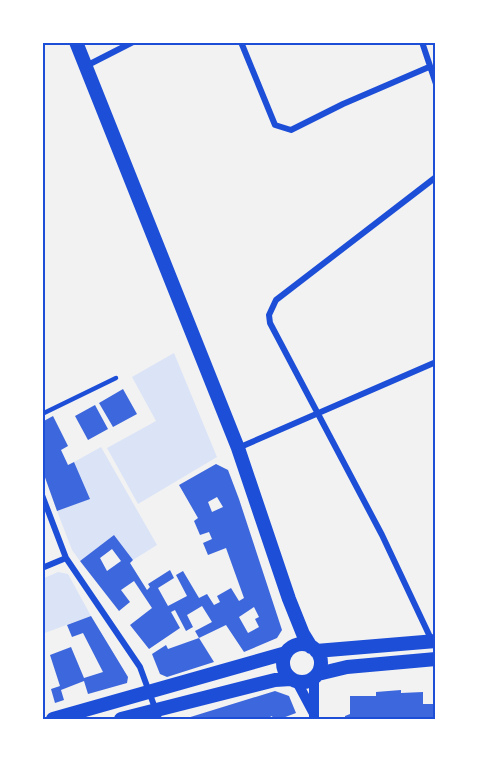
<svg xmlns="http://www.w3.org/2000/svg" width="478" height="761" viewBox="0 0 478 761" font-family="'IBM Plex Serif',serif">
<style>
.green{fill:#dbe4f7}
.building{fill:#3d67dc;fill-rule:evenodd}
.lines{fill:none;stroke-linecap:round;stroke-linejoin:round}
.service{stroke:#1d4ed8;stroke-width:4.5}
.minor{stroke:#1d4ed8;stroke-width:6}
.tertiary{stroke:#1d4ed8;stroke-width:10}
.primary{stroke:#1d4ed8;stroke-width:14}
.neatline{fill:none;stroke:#1d4ed8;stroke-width:2}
</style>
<rect width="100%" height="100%" fill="#f2f2f2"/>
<path class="green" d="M 174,353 L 217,457 L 138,504 L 107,448 L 156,421 L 132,377 Z
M 101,447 L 157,545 L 133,560 L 114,535 L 80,561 L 72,550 L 57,511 L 89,499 L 74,462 Z
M 58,572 L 68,574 L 91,616 L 42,634 L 42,579 Z"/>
<path class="building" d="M 123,389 L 137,414 L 113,427 L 99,403 Z
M 95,405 L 108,429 L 88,440 L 75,416 Z
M 53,416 L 68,446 L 61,450 L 68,465 L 74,462 L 90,499 L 57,511 L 42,469 L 42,422 Z
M 216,464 L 228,470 L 239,499 L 282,630 L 277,638 L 244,652 L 226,625 L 199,638 L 195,631 L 212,622 L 202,606 L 187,615 L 193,627 L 186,631 L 175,610 L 171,612 L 180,628 L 149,649 L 130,625 L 152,608 L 134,581 L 121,590 L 130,602 L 119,611 L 80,561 L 114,535 L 133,560 L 130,563 L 147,590 L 150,587 L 148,584 L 170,570 L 174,578 L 158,588 L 168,606 L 187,596 L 176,575 L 183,571 L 199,598 L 207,594 L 214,605 L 220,602 L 217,596 L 231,588 L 239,601 L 244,598 L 226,548 L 208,555 L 203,543 L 212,539 L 209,532 L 200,535 L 194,521 L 198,518 L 179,485 ZM 217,497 L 223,507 L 212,512 L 208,502 ZM 112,549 L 121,561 L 107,571 L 100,558 ZM 254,607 L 259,617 L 255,619 L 259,627 L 248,633 L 239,617 Z
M 91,616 L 128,677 L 127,683 L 88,694 L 84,681 L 61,690 L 64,700 L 55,703 L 51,689 L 60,686 L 50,655 L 71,647 L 84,678 L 103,672 L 83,633 L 72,637 L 67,625 Z
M 199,638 L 214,662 L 167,677 L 160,674 L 152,654 L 166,645 L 168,649 Z
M 401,690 L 401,693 L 423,692 L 423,704 L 436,704 L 436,719 L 345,719 L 345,716 L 350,714 L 350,696 L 376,696 L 376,692 Z
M 275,691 L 289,696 L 296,713 L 280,719 L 273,719 L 272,716 L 266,719 L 184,719 Z"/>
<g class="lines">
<path class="service" d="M 42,414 L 116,378"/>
<path class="minor" d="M 241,42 L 275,125 L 291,130 L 343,104 L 429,67
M 422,42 L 436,84
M 86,66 L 133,42
M 238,448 L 436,362
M 42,495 L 66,558 L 140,667 L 159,719
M 42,568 L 66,558
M 432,641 L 382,535 L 270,323 L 269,315 L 276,300 L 436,177"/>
<path class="tertiary" d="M 314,678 L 314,719
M 297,682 L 313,712"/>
<path class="primary" d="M 76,42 L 238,448 L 289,599 L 303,634 L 311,647
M283 663a19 19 0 1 1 38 0a19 19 0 1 1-38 0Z
M 316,651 L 436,641
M 318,674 L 347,667 L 436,659
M 53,719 L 286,653
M 121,719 L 275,680 L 291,679"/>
</g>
<rect width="478" height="761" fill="none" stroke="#ffffff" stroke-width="87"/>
<rect x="44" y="44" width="390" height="674" class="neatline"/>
</svg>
